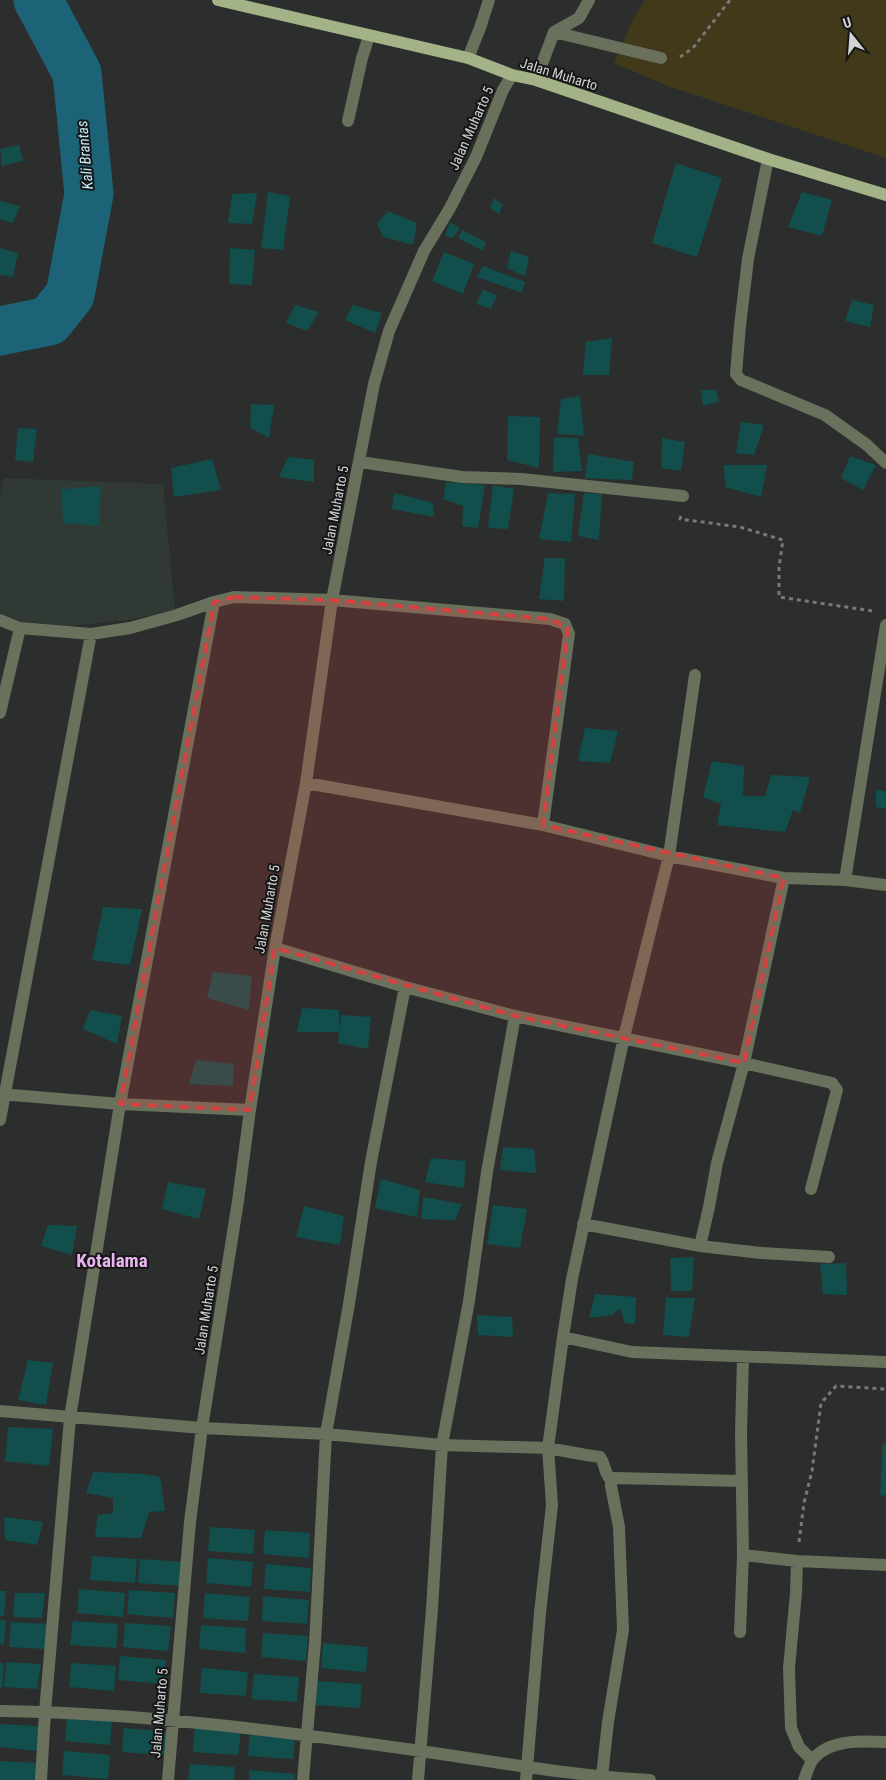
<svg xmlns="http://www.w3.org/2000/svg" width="886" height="1780" viewBox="0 0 886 1780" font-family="'Roboto Condensed',sans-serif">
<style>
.built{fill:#303933}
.green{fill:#42381a}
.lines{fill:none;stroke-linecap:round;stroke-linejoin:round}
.river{stroke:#1d6378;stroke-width:49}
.building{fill:#124f4c}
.path{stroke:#777a78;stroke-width:3;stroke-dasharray:4 4;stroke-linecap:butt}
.minor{stroke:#69705b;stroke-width:12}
.major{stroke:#a4b387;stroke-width:12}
.marked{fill:#d54242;fill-opacity:0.2;stroke:#d54242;stroke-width:4;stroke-dasharray:10 6;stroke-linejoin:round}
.labels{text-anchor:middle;stroke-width:4;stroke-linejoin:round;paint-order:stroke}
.street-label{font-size:14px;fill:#d2d4d3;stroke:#151615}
.water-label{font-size:15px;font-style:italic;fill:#c6ebf8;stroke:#151615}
.district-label{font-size:19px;font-weight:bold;fill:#e8b4f1;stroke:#151615}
</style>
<rect width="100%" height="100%" fill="#2b2e2c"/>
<path class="built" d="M 4,478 L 163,484 L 175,609 L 130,620 L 69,626 L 21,621 L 0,613 L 0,497 Z"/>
<path class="green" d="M 645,0 L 886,0 L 886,158 L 668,86 L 614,63 L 634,17 Z"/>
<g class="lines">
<path class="river" d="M 0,331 L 49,321 L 70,295 L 89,194 L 77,73 L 38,0"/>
</g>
<path class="building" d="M 19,145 L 23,161 L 2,166 L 0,149 Z
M 676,163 L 722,178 L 697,257 L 652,243 Z
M 268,192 L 290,196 L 283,250 L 261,248 Z
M 802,192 L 832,200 L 822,236 L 788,227 Z
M 257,193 L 252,224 L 228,223 L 232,194 Z
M 494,198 L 503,205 L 499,214 L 490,208 Z
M 0,201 L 20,206 L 13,223 L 0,219 Z
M 388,211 L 417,223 L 413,245 L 383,237 L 377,224 Z
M 450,222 L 460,228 L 453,238 L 445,235 Z
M 462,230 L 486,242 L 483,251 L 458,238 Z
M 0,248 L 18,253 L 13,277 L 0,275 Z
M 230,248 L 255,250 L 252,285 L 229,284 Z
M 511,251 L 529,257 L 525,276 L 507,268 Z
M 444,252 L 474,264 L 463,294 L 432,281 Z
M 483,266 L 525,282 L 522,293 L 477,277 Z
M 483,290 L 497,295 L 491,309 L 476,304 Z
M 852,300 L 874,305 L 870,327 L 845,321 Z
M 295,305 L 319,312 L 307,331 L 286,323 Z
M 353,305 L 382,313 L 375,333 L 345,320 Z
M 612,338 L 609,375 L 583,375 L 586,342 Z
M 701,390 L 716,390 L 719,401 L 703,406 Z
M 580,396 L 584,436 L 557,434 L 561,399 Z
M 251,404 L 274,405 L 269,438 L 250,428 Z
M 508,416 L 540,417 L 539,468 L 507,460 Z
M 741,422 L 764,425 L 754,455 L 736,453 Z
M 18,428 L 37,429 L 33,462 L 15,460 Z
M 554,437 L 578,438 L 582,471 L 553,472 Z
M 662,438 L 685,442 L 681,471 L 661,468 Z
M 588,454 L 634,462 L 632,480 L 585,478 Z
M 850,456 L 876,465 L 863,490 L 841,478 Z
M 288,457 L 314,460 L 314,482 L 279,477 Z
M 212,459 L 221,490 L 174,497 L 171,468 Z
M 724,465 L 767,465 L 761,497 L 725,487 Z
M 446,482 L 485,485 L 478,528 L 462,526 L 463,506 L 443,499 Z
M 61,485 L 64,489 L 101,486 L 99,526 L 63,523 Z
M 493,485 L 514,489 L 508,529 L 488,528 Z
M 394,493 L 433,503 L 434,517 L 392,509 Z
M 548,493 L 575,494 L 571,542 L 539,539 Z
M 584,493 L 602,494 L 599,540 L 578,536 Z
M 545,558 L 565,558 L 564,601 L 539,599 Z
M 585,728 L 618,731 L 610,763 L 578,761 Z
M 712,761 L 744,766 L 743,796 L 765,796 L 771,775 L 810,777 L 800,813 L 793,810 L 785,832 L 717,825 L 721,804 L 703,797 Z
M 876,790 L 886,791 L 886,809 L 876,807 Z
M 103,907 L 142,909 L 130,965 L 92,960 Z
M 213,972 L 252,976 L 249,1010 L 207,998 Z
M 302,1008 L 339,1010 L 339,1032 L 297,1032 Z
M 90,1010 L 122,1016 L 117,1044 L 83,1029 Z
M 341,1015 L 371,1017 L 368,1049 L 338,1043 Z
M 196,1060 L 234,1064 L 233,1086 L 189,1084 Z
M 503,1147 L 534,1149 L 536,1173 L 500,1170 Z
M 431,1158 L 466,1161 L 464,1188 L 425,1182 Z
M 381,1179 L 420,1190 L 417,1217 L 375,1208 Z
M 168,1182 L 206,1189 L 199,1219 L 162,1209 Z
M 423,1197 L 462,1204 L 455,1220 L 421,1219 Z
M 493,1205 L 527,1209 L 520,1248 L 487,1244 Z
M 304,1206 L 344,1216 L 340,1245 L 296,1237 Z
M 48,1225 L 77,1226 L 72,1255 L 41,1246 Z
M 694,1257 L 692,1291 L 671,1291 L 670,1258 Z
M 846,1263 L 847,1295 L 823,1294 L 820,1264 Z
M 595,1294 L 636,1297 L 635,1324 L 625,1323 L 620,1309 L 615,1311 L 614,1315 L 589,1318 Z
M 666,1298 L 695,1298 L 689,1337 L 663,1335 Z
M 477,1315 L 512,1317 L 513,1337 L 478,1335 Z
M 28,1360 L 53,1363 L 46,1405 L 18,1400 Z
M 8,1427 L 53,1429 L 49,1466 L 5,1461 Z
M 883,1443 L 886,1443 L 886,1496 L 880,1495 Z
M 93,1472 L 143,1474 L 160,1477 L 165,1511 L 149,1512 L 141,1538 L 95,1537 L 98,1515 L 113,1513 L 113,1498 L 86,1493 Z
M 4,1517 L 43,1522 L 37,1545 L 5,1540 Z
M 210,1527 L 255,1530 L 253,1554 L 208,1551 Z
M 265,1530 L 310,1533 L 309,1558 L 263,1554 Z
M 92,1556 L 137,1559 L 135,1583 L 90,1580 Z
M 208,1558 L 253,1562 L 251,1587 L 206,1583 Z
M 140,1559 L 186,1562 L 183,1586 L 138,1583 Z
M 266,1564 L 311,1568 L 310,1592 L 264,1589 Z
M 79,1589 L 125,1593 L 123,1617 L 77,1613 Z
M 129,1590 L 175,1593 L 173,1618 L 127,1614 Z
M 0,1591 L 6,1591 L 4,1616 L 0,1616 Z
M 15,1593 L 45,1593 L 42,1618 L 13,1617 Z
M 205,1593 L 250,1597 L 248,1621 L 203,1618 Z
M 263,1596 L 309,1600 L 307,1624 L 262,1621 Z
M 0,1620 L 6,1620 L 4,1645 L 0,1644 Z
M 73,1621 L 118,1624 L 116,1648 L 70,1645 Z
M 11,1622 L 48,1624 L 45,1649 L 9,1647 Z
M 125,1623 L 171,1626 L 168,1651 L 123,1647 Z
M 201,1625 L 246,1628 L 245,1653 L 199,1649 Z
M 263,1633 L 308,1636 L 306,1661 L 261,1657 Z
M 323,1643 L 368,1647 L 366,1672 L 321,1668 Z
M 120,1656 L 166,1660 L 164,1684 L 118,1680 Z
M 6,1662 L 41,1664 L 37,1689 L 4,1687 Z
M 0,1663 L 4,1663 L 2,1688 L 0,1688 Z
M 71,1663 L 116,1666 L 114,1691 L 69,1687 Z
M 202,1668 L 248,1672 L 246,1696 L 200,1693 Z
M 254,1674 L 299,1677 L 297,1702 L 251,1699 Z
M 316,1681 L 362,1684 L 360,1708 L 314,1705 Z
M 67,1716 L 112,1720 L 110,1745 L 65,1741 Z
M 0,1724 L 39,1726 L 37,1751 L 0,1747 Z
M 195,1727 L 241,1731 L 238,1755 L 193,1752 Z
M 124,1728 L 169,1732 L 167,1756 L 122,1752 Z
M 250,1732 L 295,1735 L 293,1759 L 248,1756 Z
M 64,1751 L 110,1755 L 108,1779 L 62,1775 Z
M 0,1761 L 37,1763 L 36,1780 L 0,1780 Z
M 190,1764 L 235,1767 L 234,1780 L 188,1780 Z
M 249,1770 L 295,1774 L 294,1780 L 249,1780 Z"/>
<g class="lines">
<path class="path" d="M 680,57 L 693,48 L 730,0
M 681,516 L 680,519 L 740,527 L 783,540 L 779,567 L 779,597 L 873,611
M 799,1542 L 804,1503 L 812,1471 L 821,1403 L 836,1386 L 886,1389"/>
<path class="minor" d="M 554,32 L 661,58
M 468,58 L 480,28 L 489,0
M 536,80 L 554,32 L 579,18 L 589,0
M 348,121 L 362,58 L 369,36
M 768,159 L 748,259 L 740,326 L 736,374 L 741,380 L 825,415 L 867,445 L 886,463
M 360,462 L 462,477 L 521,479 L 683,496
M 0,620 L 20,628
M 0,713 L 20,628 L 91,634 L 130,628 L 177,615 L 214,602 L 234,597 L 332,600 L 550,619 L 565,624 L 569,634 L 543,825
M 306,783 L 543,825 L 669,856 L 784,878 L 845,880 L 886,885
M 845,880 L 886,625
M 275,948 L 405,987 L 515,1016 L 744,1063 L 832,1083 L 837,1090 L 811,1189
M 0,1094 L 120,1104 L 250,1110
M 0,1120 L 91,634
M 583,1224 L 700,1246 L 761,1253 L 829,1257
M 700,1246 L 709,1207 L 717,1163 L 744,1063 L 784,878
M 563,1337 L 632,1352 L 886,1362
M 743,1357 L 741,1433 L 743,1555 L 797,1561 L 886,1565
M 0,1411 L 202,1428 L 326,1434 L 442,1445 L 548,1448 L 586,1455 L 600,1457 C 606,1465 603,1471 611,1480
M 797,1561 L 796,1593 L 789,1668 L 791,1728 L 799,1747 L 812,1760
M 740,1632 L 743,1555
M 0,1711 C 141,1713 282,1731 421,1751 C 497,1762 574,1776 650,1780
M 602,1776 L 608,1722 L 623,1630 L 619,1527 L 611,1486 L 611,1480 L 615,1478 L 742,1481
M 41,1780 L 45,1712 L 70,1418 L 120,1104 L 214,602
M 168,1780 L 190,1522 L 202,1428 L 238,1201 L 250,1110 L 275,948 L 306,783 L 332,600 L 374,384 L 389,331 L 424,251 L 450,208 L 476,157 L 503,90 L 512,75
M 303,1780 L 315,1643 L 326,1434 L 349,1304 L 371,1162 L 405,987
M 418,1780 L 432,1609 L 442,1445 L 469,1301 L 487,1172 L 515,1016
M 526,1780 L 540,1613 L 552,1505 L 548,1448 L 563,1337 L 572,1279 L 624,1037 L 669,856 L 695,675
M 804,1780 C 807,1773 809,1764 814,1758 C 831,1739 863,1741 886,1742"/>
<path class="major" d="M 218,0 L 468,58 L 512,75 L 536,80 L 768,159 L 886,195"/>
</g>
<path class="marked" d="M 234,597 L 332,600 L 550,619 L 568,628 L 543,825 L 784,878 L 744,1063 L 515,1016 L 275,948 L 250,1110 L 120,1104 L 214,602 Z"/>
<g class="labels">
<g class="street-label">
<text transform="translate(559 74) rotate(17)" y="5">Jalan Muharto</text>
<text transform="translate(471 128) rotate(-66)" y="5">Jalan Muharto 5</text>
<text transform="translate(335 510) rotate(-79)" y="5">Jalan Muharto 5</text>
<text transform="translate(267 909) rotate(-80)" y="5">Jalan Muharto 5</text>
<text transform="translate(206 1310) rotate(-81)" y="5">Jalan Muharto 5</text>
<text transform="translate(159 1713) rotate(-85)" y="5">Jalan Muharto 5</text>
</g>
<g class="water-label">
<text transform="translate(85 155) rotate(-95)" y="5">Kali Brantas</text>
</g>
<g class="district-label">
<text x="112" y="1267">Kotalama</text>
</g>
</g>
<g transform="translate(851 35) rotate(343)" stroke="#151615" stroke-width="4" paint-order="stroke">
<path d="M0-4L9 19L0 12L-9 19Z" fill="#d2d4d3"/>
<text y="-8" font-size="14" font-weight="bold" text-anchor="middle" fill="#d2d4d3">U</text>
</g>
</svg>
